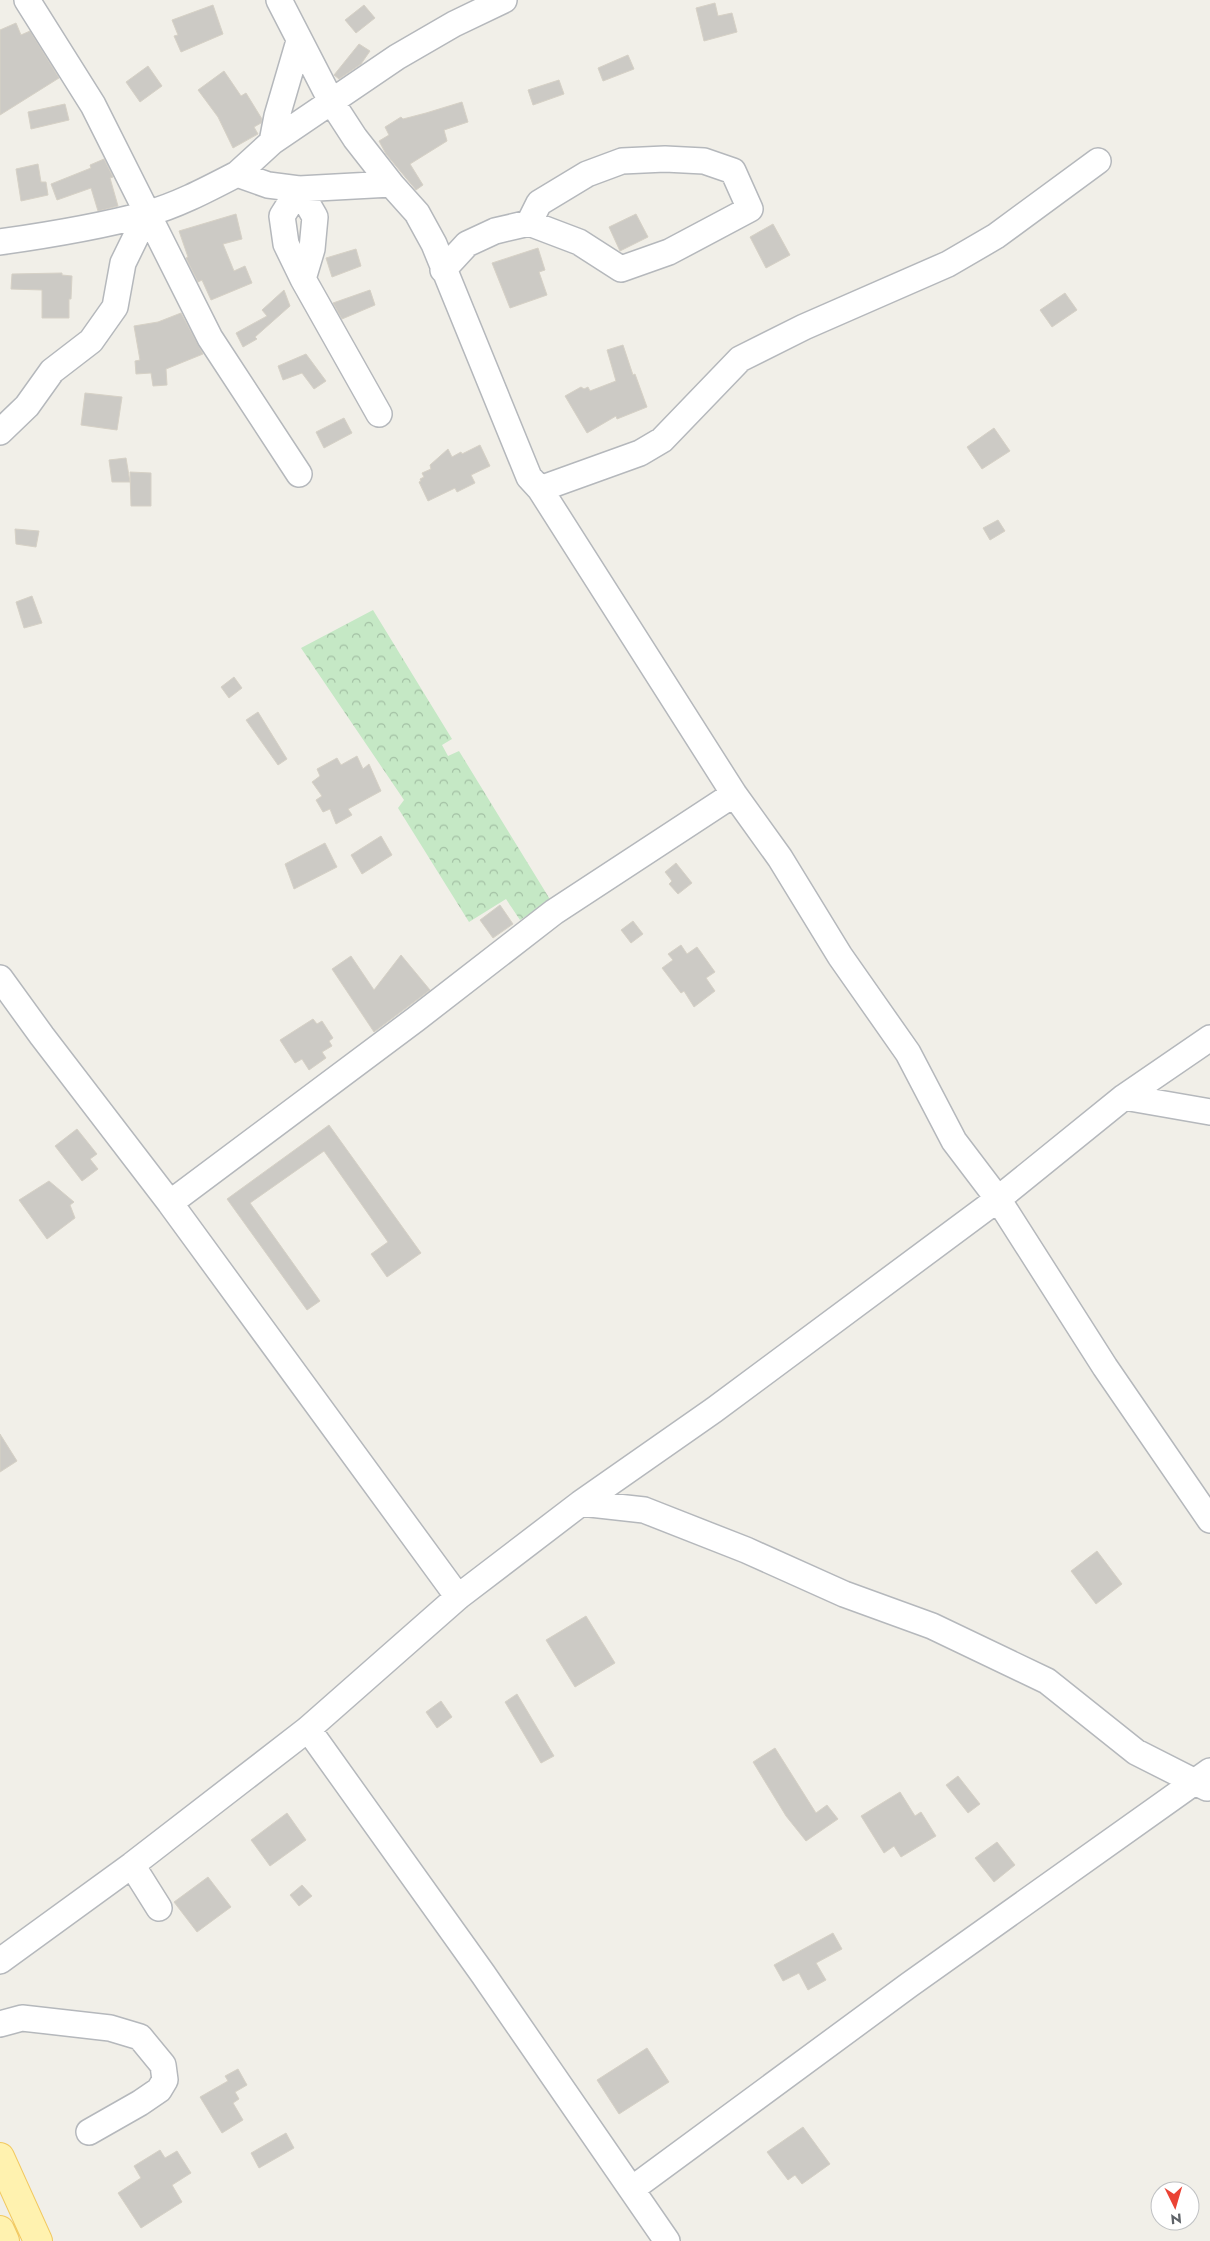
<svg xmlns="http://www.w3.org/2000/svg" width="1210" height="2241" viewBox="0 0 1210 2241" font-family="Jost,sans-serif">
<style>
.forest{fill:url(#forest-crowns)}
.building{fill:#cccac5;stroke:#d6d1c6}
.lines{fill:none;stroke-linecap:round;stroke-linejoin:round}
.minor-casing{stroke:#b5b8bc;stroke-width:28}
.major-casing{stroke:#f2c960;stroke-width:30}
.minor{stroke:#fff;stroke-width:25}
.major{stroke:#fff2af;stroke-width:28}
</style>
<defs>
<pattern id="forest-crowns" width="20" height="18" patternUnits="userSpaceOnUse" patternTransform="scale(1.25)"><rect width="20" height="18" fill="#c5e8c5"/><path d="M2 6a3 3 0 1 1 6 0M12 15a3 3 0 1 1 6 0" fill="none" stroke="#a3c0a4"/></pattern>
</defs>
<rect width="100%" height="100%" fill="#f1efe8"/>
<path class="forest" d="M 373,610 L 452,739 L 442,745 L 448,756 L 459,751 L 551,901 L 520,920 L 506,899 L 469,922 L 398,808 L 404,800 L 301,648 Z"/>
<path class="building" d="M 715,3 L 718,16 L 732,13 L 737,32 L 704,41 L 696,8 Z
M 213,5 L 223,34 L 181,52 L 174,36 L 178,35 L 172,20 Z
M 364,5 L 375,18 L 356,33 L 345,20 Z
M 16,23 L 21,35 L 30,31 L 59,78 L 0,115 L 0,30 Z
M 359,44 L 370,51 L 361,64 L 339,79 L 334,75 Z
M 628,55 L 634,69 L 603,81 L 598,68 Z
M 148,66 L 162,86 L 140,102 L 126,82 Z
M 224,71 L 241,96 L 246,93 L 262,119 L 261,123 L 254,127 L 258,134 L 233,148 L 218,117 L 198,90 Z
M 559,80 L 564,94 L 533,105 L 528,90 Z
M 462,102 L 468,122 L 444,130 L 447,141 L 410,164 L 423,185 L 416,190 L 386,154 L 379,141 L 389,135 L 385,127 L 401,117 L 403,119 L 426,113 Z
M 65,104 L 69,120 L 31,129 L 28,112 Z
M 104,159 L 113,177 L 110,178 L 118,206 L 98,211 L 91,188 L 57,200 L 51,184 L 91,168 L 90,165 Z
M 38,164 L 41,182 L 46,182 L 48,195 L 21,201 L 16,169 Z
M 236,214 L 242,239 L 223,244 L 234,271 L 245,266 L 252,283 L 211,300 L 202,280 L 198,282 L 186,258 L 188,257 L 179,231 Z
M 636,214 L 648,237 L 620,251 L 609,227 Z
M 773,224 L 790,255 L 766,268 L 750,237 Z
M 538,248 L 545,270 L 539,272 L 547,295 L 510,308 L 492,263 Z
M 356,249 L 361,266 L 332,277 L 326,258 Z
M 62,273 L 62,275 L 72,276 L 71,299 L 69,299 L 69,318 L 42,318 L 42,290 L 11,289 L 12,274 Z
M 284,290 L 290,306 L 255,337 L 257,339 L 243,347 L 236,333 L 267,316 L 262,310 Z
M 370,290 L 375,305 L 342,319 L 333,303 Z
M 1065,293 L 1077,310 L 1052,327 L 1040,310 Z
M 181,313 L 203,354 L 166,369 L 167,385 L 153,386 L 151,373 L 136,374 L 135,361 L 140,360 L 134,326 L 158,322 Z
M 623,345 L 633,375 L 635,374 L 647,407 L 617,419 L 616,416 L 587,433 L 565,396 L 581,387 L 584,389 L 588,387 L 590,391 L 616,381 L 607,350 Z
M 306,354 L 326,381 L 314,389 L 302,373 L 283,380 L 278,366 Z
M 85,393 L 122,397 L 117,430 L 81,425 Z
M 344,418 L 352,433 L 324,448 L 316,432 Z
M 994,428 L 1010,451 L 982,469 L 967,447 Z
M 480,445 L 490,466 L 471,475 L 475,483 L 457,492 L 455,488 L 428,501 L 419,482 L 421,481 L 420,479 L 424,477 L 422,473 L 431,469 L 430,465 L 448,449 L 452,457 L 461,452 L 462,454 Z
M 126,458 L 130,482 L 112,482 L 109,460 Z
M 130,472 L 151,473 L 151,506 L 131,506 Z
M 998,520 L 1005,531 L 990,540 L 983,528 Z
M 15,529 L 39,531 L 36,547 L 16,544 Z
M 32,596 L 42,623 L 24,628 L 16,602 Z
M 234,677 L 242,688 L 229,698 L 221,687 Z
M 258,712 L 287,759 L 278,765 L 246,720 Z
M 357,756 L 363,769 L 369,764 L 381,791 L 348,809 L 352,815 L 336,824 L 330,809 L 323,812 L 316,800 L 322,796 L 312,782 L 320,776 L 317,769 L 337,758 L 341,765 Z
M 381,836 L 392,855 L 362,874 L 351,855 Z
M 325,843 L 337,867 L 294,889 L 285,864 Z
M 676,863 L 692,883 L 678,894 L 669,884 L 672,881 L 665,872 Z
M 500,905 L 513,924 L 493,938 L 480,920 Z
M 633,921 L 643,934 L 631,943 L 621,930 Z
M 681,945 L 687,954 L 697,947 L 715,972 L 706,978 L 715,991 L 694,1007 L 684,991 L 681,993 L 662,968 L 673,960 L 668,954 Z
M 401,955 L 430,990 L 374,1032 L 332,969 L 351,956 L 374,990 Z
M 313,1019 L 317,1024 L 322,1021 L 333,1038 L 329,1041 L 332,1046 L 322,1052 L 326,1058 L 309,1070 L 302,1059 L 295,1063 L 280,1040 Z
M 329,1125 L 421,1253 L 387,1277 L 371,1254 L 388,1242 L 324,1151 L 250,1203 L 320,1301 L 307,1310 L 227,1199 Z
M 77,1129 L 97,1154 L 90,1159 L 98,1169 L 82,1181 L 55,1146 Z
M 49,1181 L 74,1202 L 70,1205 L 75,1218 L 47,1239 L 19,1200 Z
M 0,1434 L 17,1461 L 0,1472 Z
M 1097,1551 L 1122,1584 L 1096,1604 L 1071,1571 Z
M 586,1616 L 615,1663 L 575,1687 L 546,1640 Z
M 517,1694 L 554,1756 L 541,1763 L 505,1702 Z
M 441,1701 L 452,1717 L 437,1728 L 426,1712 Z
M 775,1748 L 816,1813 L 827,1805 L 838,1819 L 806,1841 L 786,1816 L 753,1762 Z
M 958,1776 L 980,1804 L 968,1813 L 946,1785 Z
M 900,1792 L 915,1816 L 921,1812 L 936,1836 L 901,1857 L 894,1846 L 884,1853 L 861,1816 Z
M 287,1813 L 306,1840 L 270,1866 L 251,1840 Z
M 997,1842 L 1015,1865 L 994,1882 L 975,1858 Z
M 208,1877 L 231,1907 L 197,1932 L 174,1902 Z
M 302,1885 L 312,1896 L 299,1906 L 290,1895 Z
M 833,1933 L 842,1949 L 816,1963 L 826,1980 L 808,1990 L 799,1973 L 783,1981 L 774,1965 Z
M 647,2048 L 669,2082 L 619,2114 L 597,2080 Z
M 238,2069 L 247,2085 L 235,2092 L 239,2099 L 233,2103 L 243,2120 L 222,2133 L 200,2097 L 228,2081 L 225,2076 Z
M 803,2127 L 830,2164 L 802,2184 L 795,2175 L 788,2180 L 767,2152 Z
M 286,2133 L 294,2148 L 259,2168 L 251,2153 Z
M 160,2150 L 165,2158 L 177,2151 L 191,2173 L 172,2185 L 182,2202 L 141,2228 L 118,2193 L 141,2178 L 134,2166 Z"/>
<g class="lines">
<g class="minor-casing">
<path id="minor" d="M 27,0 L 93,105 L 210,338 L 299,474
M 279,0 L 331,101 L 355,138 L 391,184 L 417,213 L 434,244 L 529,477 L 540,489 L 734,794 L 780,858 L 840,956 L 908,1053 L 954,1141 L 998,1199 L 1105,1367 L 1210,1520
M 272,142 L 397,57 L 454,24 L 504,0
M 237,174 L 272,142 L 277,116 L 299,41
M 299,189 L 315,217 L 312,249 L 303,279 L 286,244 L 282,216 Z
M 0,242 C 49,235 99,227 146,214 C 178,205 208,189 237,174 L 268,185 L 299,189 L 391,184
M 443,270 L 467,244 L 495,231 L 529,223 L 579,242 L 621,269 L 669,252 L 750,209 L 733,171 L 704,161 L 665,159 L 622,161 L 587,174 L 539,203 L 529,223
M 303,279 L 379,414
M 0,432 L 27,406 L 52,371 L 91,341 L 115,307 L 123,263 L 147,214
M 540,489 L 640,453 L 662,440 L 740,359 L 804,327 L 948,264 L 996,236 L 1098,161
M 0,978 L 42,1036 L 170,1203 L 458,1597
M 1124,1097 L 1210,1112
M 170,1203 L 416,1019 L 554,912 L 734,794
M 581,1503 L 644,1510 L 746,1550 L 844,1594 L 932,1626 L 1047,1681 L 1136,1752 L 1207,1788
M 308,1729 L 483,1974 L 667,2241
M 132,1865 L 159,1908
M 0,1961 L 132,1865 L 308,1729 L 458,1597 L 581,1503 L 714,1410 L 998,1199 L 1124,1097 L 1210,1038
M 0,2024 L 22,2018 L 110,2028 L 140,2037 L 163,2065 L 165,2080 L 159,2090 L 140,2103 L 89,2132
M 632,2189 L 909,1985 L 1210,1771"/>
</g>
<g class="major-casing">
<path id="major" d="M 0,2157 L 38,2241
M 0,2230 L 5,2241"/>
</g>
<use href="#minor" class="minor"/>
<use href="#major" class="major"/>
</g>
<g transform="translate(1175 2206) rotate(175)"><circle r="24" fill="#ffffff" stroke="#bfc1c3"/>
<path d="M0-4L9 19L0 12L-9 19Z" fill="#ea4335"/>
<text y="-8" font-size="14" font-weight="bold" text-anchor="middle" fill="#5f6368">N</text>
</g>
</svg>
